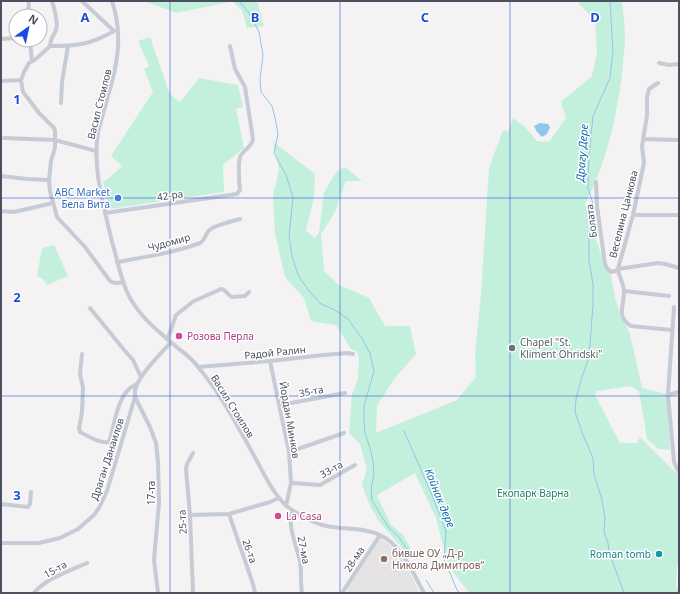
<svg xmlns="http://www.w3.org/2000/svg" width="680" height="594" viewBox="0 0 680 594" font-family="'Noto Sans',sans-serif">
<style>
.education{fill:#e5e3e4}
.green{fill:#c2f0dd}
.water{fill:#90c5ec}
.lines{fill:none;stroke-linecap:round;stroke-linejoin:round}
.stream{stroke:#90c5ec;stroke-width:1}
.minor{stroke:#c6cbd6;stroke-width:4}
.grid{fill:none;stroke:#1d4ed8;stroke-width:1;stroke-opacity:0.55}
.shop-dot{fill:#3f7fe0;stroke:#fff;stroke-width:1.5}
.hotel-dot{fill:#d1479c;stroke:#fff;stroke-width:1.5}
.worship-dot{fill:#6b7280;stroke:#fff;stroke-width:1.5}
.culture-dot{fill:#0f9aa8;stroke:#fff;stroke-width:1.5}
.education-dot{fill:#8d6e63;stroke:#fff;stroke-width:1.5}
.labels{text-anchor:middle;stroke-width:3;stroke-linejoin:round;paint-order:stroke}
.street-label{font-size:10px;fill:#4a505f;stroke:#fff}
.shop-label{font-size:10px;fill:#366cbe;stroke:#fff;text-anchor:end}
.hotel-label{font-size:10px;fill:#b23c85;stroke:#fff;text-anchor:start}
.worship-label{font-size:10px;fill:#5b616d;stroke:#fff;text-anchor:start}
.park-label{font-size:10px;fill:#198264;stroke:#fff}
.education-label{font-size:10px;fill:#785e54;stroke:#fff;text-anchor:start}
.culture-label{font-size:10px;fill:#0d838f;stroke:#fff;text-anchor:end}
.water-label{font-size:11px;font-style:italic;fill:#0e6aad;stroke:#fff}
.grid-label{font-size:13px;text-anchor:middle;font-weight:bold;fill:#1d4ed8;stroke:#fff;stroke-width:3;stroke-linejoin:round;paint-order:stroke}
</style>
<rect width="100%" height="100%" fill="#f4f2f2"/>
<path class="education" d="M 380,537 L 391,546 L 398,553 L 407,567 L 420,593 L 353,593 L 345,590 Z"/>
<path class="green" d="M 146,1 L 228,1 L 230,2 L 176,13 L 147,2 Z
M 232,1 L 257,1 L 264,26 L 247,28 L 242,10 Z
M 577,1 L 622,1 C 623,13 625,25 625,38 C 625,47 623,56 623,65 C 618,111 607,163 585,204 L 605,267 L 611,276 L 615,298 L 620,313 L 630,334 L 642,388 L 662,393 L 667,393 L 670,450 L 658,449 L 647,439 L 639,391 L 631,386 L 597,391 L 595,395 L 620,443 L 637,443 L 640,437 L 679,476 L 679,565 L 677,566 L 676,588 L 679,588 L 679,593 L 469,593 L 448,565 L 436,518 L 415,473 L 377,495 L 391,525 L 403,535 L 413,553 L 409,556 L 379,521 L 370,506 L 362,485 L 367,469 L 360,444 L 349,433 L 352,394 L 358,379 L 359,357 L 356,351 L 351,349 L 336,325 L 311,321 L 304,298 L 285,277 L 275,233 L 273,196 L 279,170 L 273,142 L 315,174 L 314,197 L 306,231 L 315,238 L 319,233 L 324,193 L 336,172 L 345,167 L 362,181 L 346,181 L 335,212 L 321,234 L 324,271 L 339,285 L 369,298 L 385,326 L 410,326 L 416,354 L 395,378 L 377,405 L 376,433 L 457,400 L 476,377 L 475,354 L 481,294 L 489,168 L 503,130 L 508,132 L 513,118 L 525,127 L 537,141 L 549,142 L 566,118 L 561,102 L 592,76 L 597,51 L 595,21 Z
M 150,37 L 169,92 L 172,96 L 180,102 L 199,78 L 238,85 L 243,107 L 236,109 L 244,148 L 223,165 L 224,192 L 109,209 L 103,181 L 108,179 L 122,166 L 111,156 L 153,92 L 144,69 L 149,66 L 138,41 Z
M 54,245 L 68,276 L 47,285 L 43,279 L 37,276 L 42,248 Z"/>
<path class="water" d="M 540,123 L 548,124 L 550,127 L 547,134 L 542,137 L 537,132 L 534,126 Z"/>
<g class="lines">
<path class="stream" d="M 239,1 L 249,13 L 259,32 L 263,55 L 260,79 L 261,92 L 272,106 L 276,122 L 278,134 L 274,153 L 286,175 L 293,197 L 289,236 L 292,256 L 298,275 L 309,291 L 321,304 L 335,310 L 348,319 L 361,337 L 370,353 L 374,371 L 364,406 L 364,421 L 365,433 L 370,448 L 373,461 L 374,475 L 371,488 L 372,500 L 380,514 L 389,528 L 398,536 L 409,552
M 404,431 L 432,495 L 446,531 L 444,559 L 457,590 L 460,593
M 609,552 L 608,543 L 604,532 L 605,519 L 602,500 L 594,474 L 593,458 L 583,435 L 575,412 L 576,399 L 581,380 L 589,357 L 593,305 L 593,284 L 589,261 L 589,232 L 595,210 L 588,188 L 589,156 L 593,116 L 610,78 L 613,51 L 610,1
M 612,560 L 624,593
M 426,580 L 434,593"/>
<path class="minor" d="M 52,1 L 55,12 L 57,24 L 56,30 L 51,40 L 50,46 L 36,59 L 29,63 L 24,72 L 21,80 L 23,92 L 27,97 L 39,113 L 54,128 L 55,131 L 55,148 L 51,161 L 49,180 L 50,191 L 57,217 L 85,247 L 110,281 C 115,284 118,283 123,282
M 82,1 L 114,31
M 112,1 C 123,34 118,63 108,96 C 105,108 101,120 98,132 C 92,169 104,206 112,242 C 117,258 120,276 127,292 C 138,316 159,332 179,349 C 186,354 193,360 198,367 C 222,395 239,429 257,461 C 265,476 275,497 288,507 C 301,517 316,525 332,527 C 347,529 365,528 380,535 C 402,545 413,573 424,593
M 28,16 L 29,1
M 1,39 L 16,38
M 30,40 L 32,61
M 50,46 C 76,46 90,45 114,31
M 659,63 L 669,65 L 679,64
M 1,81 L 21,80
M 658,83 L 649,89 L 647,98 L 647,116 L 642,146 L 644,163 L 633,215 L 618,269 L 658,263 L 665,264 L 679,268
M 61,103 L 62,82 L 68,46
M 4,138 L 55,140 L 96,151
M 643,139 L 679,140
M 1,176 L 27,179 L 49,180
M 596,182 L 597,206 L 605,264 L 607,268 L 611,272 L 615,271 L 618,269 L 618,271 C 620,277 623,284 624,290 C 625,304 615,316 631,326 L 672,330
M 1,211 L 14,212 L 53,203
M 105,213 L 237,194 L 240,190 C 239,182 238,165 240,157 C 243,150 252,147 253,139 L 245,87 L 235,69 L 230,46
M 633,215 L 679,215
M 117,262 C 145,257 173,253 200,243 C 206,240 205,232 211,229 C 216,225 233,221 240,219
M 624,291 L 669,296
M 674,307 L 668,395 L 674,462 L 679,472
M 90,308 L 125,351 L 133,360 L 141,377
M 168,338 L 176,315 L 194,301 L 221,289 C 226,289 227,295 232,297 L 245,296 L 249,292
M 82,354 L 80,374 L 83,388 L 82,412 L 79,428 L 80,432 C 87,436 101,444 109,442 C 114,427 117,400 129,389 C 131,387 134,386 137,384
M 270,361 L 289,452 L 291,483 L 286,506
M 198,367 L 270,361 L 324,355 L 348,353 L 353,354
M 668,395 L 679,392
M 135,397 L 150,427 L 156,443 L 158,462 L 159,503 L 154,560 L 158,593
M 280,405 L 345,393
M 289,452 L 344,433
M 193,453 L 187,464 L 186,469 L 190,515 L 193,593
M 291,483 L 320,485 L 355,465
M 1,504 L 28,507 L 30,504 L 31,492
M 293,511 C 286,522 297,548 300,561 C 302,572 300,582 302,593
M 229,514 L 253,584 L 255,593
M 190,515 L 229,514 L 270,502 L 279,498
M 1,543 L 39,543 L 60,538 L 78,529 L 94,515 L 99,508 L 107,491 L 135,397 C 135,395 135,393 135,391 C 137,376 162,353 171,342
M 34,593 C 45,579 71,570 87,563
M 342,593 L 380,535"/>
</g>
<path class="grid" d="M 170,1 L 170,593M 340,1 L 340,593M 510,1 L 510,593M 1,198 L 679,198M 1,396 L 679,396"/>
<circle class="shop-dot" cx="118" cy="198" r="4"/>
<g class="hotel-dot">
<circle cx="179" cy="336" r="4"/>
<circle cx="278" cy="516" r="4"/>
</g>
<circle class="worship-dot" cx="512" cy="348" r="4"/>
<circle class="culture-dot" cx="659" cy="554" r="4"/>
<circle class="education-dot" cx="384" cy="559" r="4"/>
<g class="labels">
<g class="street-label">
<text transform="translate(99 104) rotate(-76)" y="4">Васил Стоилов</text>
<text transform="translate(170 195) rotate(-8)" y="4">42-ра</text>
<text transform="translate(623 214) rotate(-76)" y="4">Веселина Цанкова</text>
<text transform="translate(591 221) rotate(-97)" y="4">Болата</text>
<text transform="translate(169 242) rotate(-15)" y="4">Чудомир</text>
<text transform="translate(275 352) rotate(-6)" y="4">Радой Ралин</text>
<text transform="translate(311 391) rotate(-11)" y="4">35-та</text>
<text transform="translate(233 406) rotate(58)" y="4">Васил Стоилов</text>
<text transform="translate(290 420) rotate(80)" y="4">Йордан Минков</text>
<text transform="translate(107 459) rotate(-72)" y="4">Драган Данаилов</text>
<text transform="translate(331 469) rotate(-29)" y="4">33-та</text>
<text transform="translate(151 493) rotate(-90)" y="4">17-та</text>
<text transform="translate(182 522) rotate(-93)" y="4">25-та</text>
<text transform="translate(304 550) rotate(79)" y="4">27-ма</text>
<text transform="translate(250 551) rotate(71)" y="4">26-та</text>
<text transform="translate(354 559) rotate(-57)" y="4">28-ма</text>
<text transform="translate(55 569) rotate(-29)" y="4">15-та</text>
</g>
<g class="shop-label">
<text x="110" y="196">ABC Market<tspan x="110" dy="12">Бела Вита</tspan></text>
</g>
<g class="hotel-label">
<text x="187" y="340">Розова Перла</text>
<text x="286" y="520">La Casa</text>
</g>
<g class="worship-label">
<text x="520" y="346">Chapel "St.<tspan x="520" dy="12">Kliment Ohridski"</tspan></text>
</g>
<g class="park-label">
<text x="533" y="497">Екопарк Варна</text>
</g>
<g class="education-label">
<text x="392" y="557">бивше ОУ „Д-р<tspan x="392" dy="12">Никола Димитров“</tspan></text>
</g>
<g class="culture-label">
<text x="651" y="558">Roman tomb</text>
</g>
<g class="water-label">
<text transform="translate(582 153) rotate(-86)" y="4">Драгу Дере</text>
<text transform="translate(440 498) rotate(68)" y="4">Кайнак дере</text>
</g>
</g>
<g class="grid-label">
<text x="85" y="22">A</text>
<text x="255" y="22">B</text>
<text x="425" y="22">C</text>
<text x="595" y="22">D</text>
<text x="17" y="104">1</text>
<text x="17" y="302">2</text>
<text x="17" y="500">3</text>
</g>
<rect width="680" height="594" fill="none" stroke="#4a505f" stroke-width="4"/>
<g transform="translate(28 28) rotate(33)"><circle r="19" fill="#ffffff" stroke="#b7b9bf"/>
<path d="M0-3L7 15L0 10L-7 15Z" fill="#1c49e3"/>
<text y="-6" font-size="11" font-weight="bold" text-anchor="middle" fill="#4a505f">N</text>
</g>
</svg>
